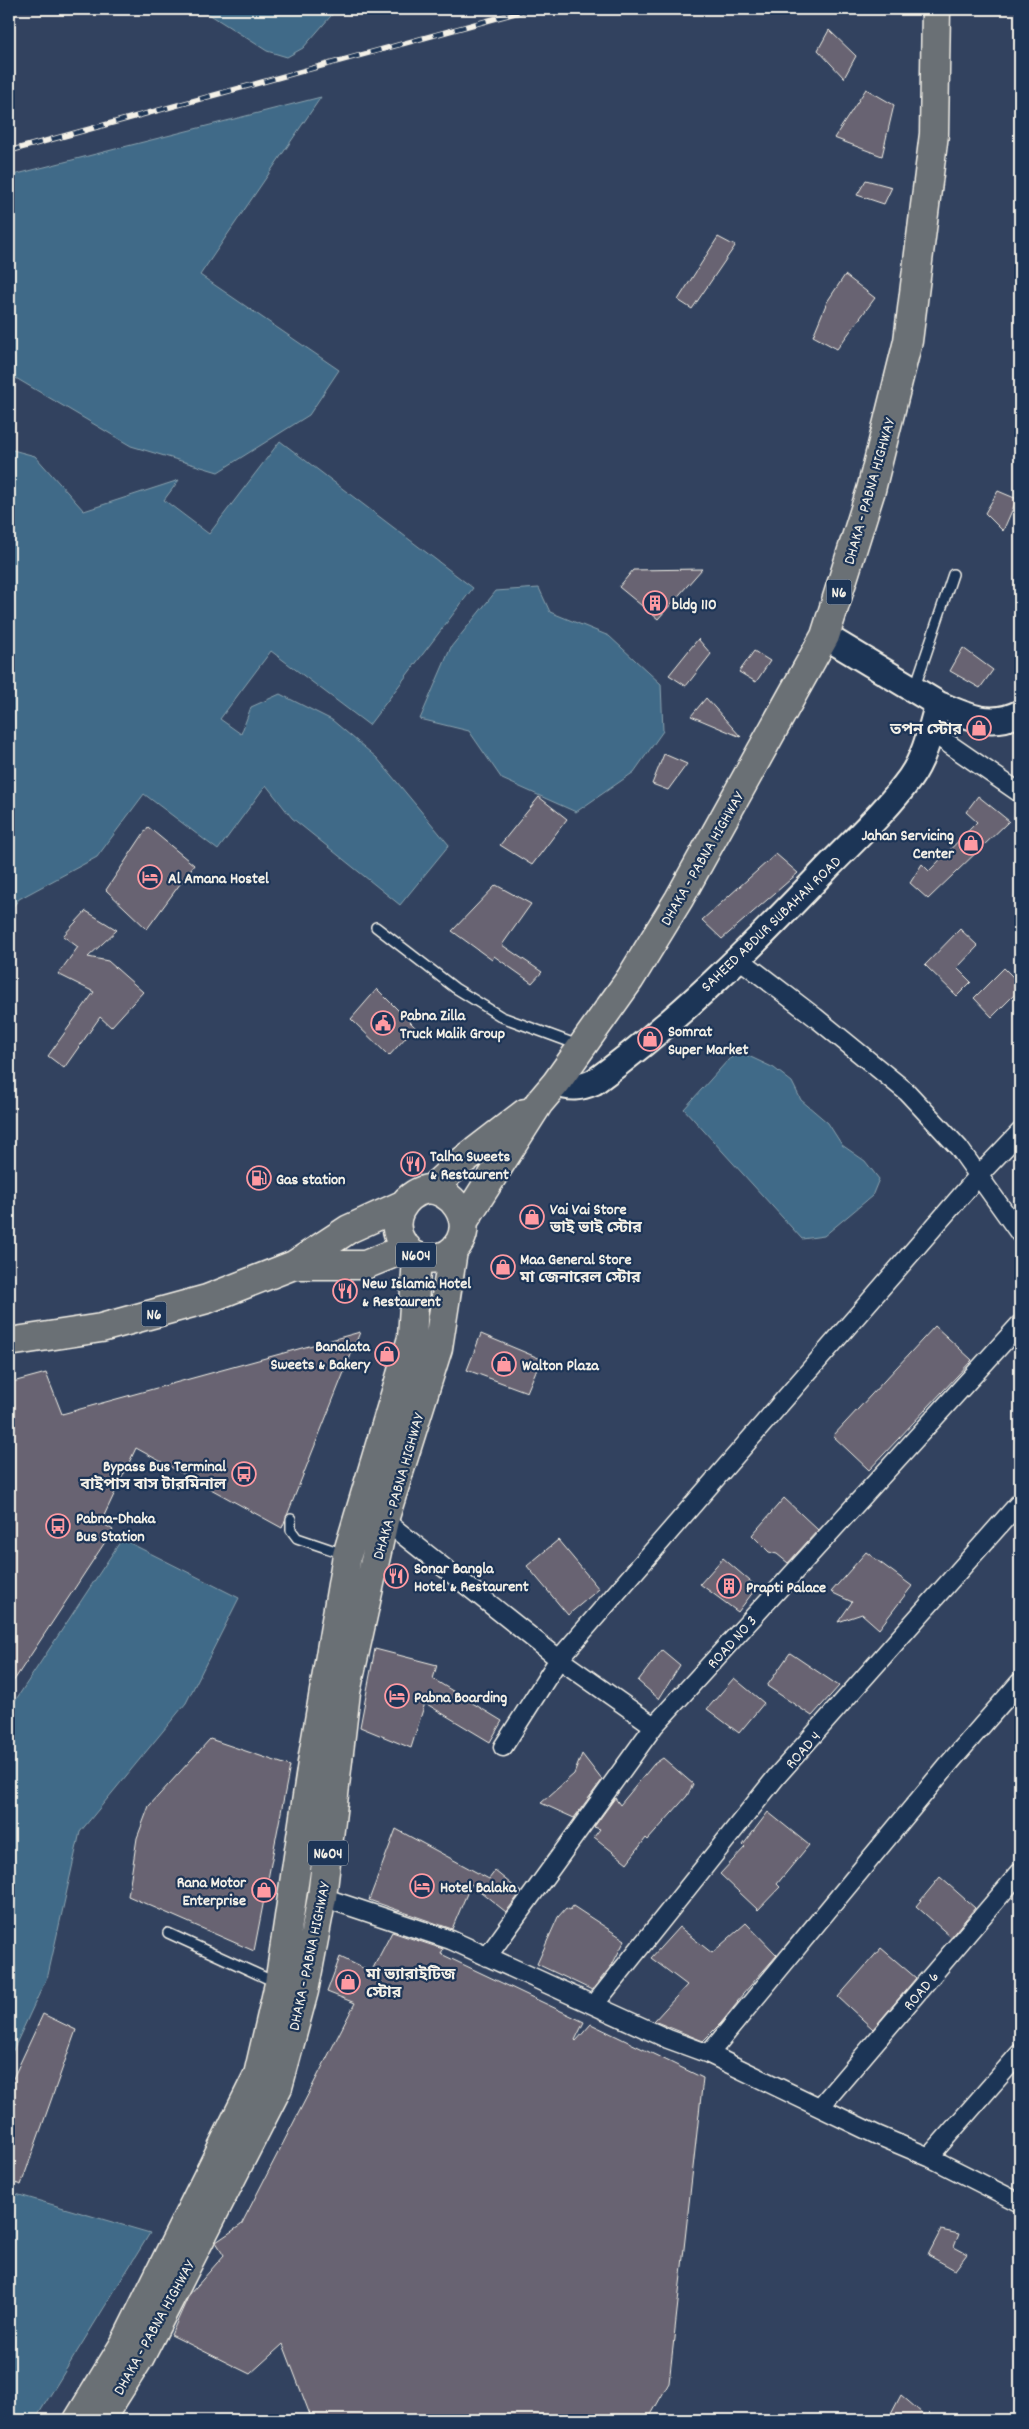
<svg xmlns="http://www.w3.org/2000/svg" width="1029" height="2429" viewBox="0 0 1029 2429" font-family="Dekko,'Noto Sans Bengali',sans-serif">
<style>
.built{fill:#33435f}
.water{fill:#416b88;stroke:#89a1ae}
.building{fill:#676472;stroke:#f4f1e8}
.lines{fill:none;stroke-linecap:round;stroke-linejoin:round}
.lane-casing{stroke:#f4f1e8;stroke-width:12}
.street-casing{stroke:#f4f1e8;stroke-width:21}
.secondary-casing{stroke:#f4f1e8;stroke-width:29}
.highway-casing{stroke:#f4f1e8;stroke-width:31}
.lane{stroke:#1d3557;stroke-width:9}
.street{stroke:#1d3557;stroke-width:18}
.secondary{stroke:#1d3557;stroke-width:25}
.highway{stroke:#6b6f75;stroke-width:28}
.rail-casing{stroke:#f4f1e8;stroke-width:5.5}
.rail{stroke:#1d3557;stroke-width:4;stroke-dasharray:11;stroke-linecap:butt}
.labels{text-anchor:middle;stroke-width:4.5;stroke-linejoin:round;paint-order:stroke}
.shield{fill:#1d3557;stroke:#b4b9bc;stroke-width:1}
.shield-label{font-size:15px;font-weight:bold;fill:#f4f1e8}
.street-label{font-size:16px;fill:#f4f1e8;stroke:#1d3557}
.poi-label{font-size:16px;font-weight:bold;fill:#f4f1e8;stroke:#1d3557;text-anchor:start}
</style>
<rect width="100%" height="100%" fill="#1d3557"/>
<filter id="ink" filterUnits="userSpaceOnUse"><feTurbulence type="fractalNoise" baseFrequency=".02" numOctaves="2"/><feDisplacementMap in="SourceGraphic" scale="10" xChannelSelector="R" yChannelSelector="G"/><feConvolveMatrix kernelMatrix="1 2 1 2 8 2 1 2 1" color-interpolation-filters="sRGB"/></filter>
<g filter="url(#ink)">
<path class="built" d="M 9,9 L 1020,9 L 1020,2420 L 9,2420 Z"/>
<path class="water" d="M 201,9 L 337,9 L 303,48 L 287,57 L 267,51 Z
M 321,97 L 200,275 L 339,370 L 309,415 L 218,472 L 131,446 L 9,374 L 9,176 Z
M 280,441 L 473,588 L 369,725 L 271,651 L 220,719 L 241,734 L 251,707 L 280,694 L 332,720 L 377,758 L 449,845 L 400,905 L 292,818 L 266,785 L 218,850 L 144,794 L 97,857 L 19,899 L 9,912 L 9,449 L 35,456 L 84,511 L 179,480 L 164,500 L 209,534 Z
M 539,588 L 550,612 L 609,636 L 661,684 L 663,731 L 634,772 L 576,812 L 502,779 L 469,731 L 420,719 L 451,647 L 496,591 Z
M 740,1052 L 774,1068 L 792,1082 L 801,1100 L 828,1123 L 842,1145 L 865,1161 L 879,1179 L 872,1196 L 824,1236 L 802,1239 L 684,1109 L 728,1060 Z
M 122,1539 L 239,1598 L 186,1703 L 80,1832 L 48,1975 L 9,2059 L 9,1710 Z
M 9,2192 L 150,2233 L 35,2420 L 9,2420 Z"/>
<path class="building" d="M 829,30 L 856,56 L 844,78 L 818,50 Z
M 866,89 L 894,105 L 882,156 L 834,138 Z
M 866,180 L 892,187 L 884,204 L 857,195 Z
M 718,237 L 735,246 L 692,309 L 678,300 Z
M 845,275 L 875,298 L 837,349 L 813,336 L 827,302 Z
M 998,491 L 1017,499 L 1003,531 L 985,513 Z
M 702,569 L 658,619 L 619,587 L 633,570 Z
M 698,639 L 711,654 L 686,686 L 669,675 Z
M 963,648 L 993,670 L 980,688 L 950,671 Z
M 754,651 L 770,661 L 756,682 L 739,672 Z
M 706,698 L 741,737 L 691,716 Z
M 664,754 L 687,764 L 668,790 L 652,784 Z
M 978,796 L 1009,821 L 928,899 L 910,883 L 922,864 L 929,871 L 977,822 L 966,812 Z
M 539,797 L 567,819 L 532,865 L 500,845 Z
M 148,827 L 194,865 L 147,929 L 106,890 Z
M 776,854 L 798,873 L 722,939 L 702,920 Z
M 496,885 L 531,904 L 502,945 L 542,972 L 532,983 L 494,956 L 492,960 L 452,931 Z
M 86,911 L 117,930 L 88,957 L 108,961 L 143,992 L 111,1027 L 100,1017 L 64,1068 L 48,1056 L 94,992 L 58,974 L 78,947 L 63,936 Z
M 960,929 L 978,946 L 957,968 L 971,982 L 957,996 L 925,965 Z
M 1004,968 L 1020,984 L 1020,989 L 992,1017 L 974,998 Z
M 377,989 L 415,1027 L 389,1056 L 351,1019 Z
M 935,1326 L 972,1360 L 869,1470 L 833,1436 Z
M 360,1332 L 282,1528 L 136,1448 L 101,1522 L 113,1530 L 9,1688 L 9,1383 L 46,1373 L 62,1414 Z
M 481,1334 L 541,1359 L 527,1392 L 467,1370 Z
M 784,1498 L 818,1530 L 788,1563 L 777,1554 L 769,1552 L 752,1535 Z
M 558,1540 L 599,1589 L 568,1615 L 527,1566 Z
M 866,1552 L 912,1586 L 879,1629 L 862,1614 L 838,1622 L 852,1602 L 831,1592 Z
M 723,1558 L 757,1587 L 738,1612 L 700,1584 Z
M 375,1649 L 437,1665 L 433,1679 L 502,1721 L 490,1742 L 425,1703 L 411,1748 L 360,1727 Z
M 662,1650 L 680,1665 L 659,1699 L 638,1681 Z
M 790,1653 L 839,1686 L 812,1716 L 767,1686 Z
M 734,1678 L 764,1703 L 739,1733 L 707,1709 Z
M 210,1739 L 290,1766 L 254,1951 L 128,1896 L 137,1838 L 149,1806 Z
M 582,1754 L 602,1780 L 574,1818 L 541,1803 L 574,1774 Z
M 663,1758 L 693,1784 L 687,1796 L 648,1840 L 646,1838 L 627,1863 L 594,1837 L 600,1829 L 594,1827 L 615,1798 L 620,1805 L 654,1764 Z
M 768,1812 L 809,1845 L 777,1884 L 780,1887 L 758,1910 L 720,1874 L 745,1847 L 743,1845 Z
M 396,1829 L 489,1879 L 495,1871 L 521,1892 L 506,1912 L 471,1884 L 452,1929 L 369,1900 Z
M 940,1877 L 975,1908 L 951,1937 L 916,1906 Z
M 573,1906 L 625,1940 L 612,1965 L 592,1990 L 537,1964 L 558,1917 L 566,1908 L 570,1910 Z
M 746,1923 L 777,1955 L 737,2001 L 738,2002 L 721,2023 L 703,2041 L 654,2021 L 687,1985 L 651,1958 L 679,1927 L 712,1953 Z
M 392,1932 L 443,1949 L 441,1954 L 584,2022 L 575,2040 L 576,2041 L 591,2024 L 703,2078 L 669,2383 L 648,2420 L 312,2420 L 283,2344 L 250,2374 L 171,2335 L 189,2295 L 224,2255 L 216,2242 L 241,2225 L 355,2003 L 327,1992 L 340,1957 L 371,1972 Z
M 881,1948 L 916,1978 L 873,2029 L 838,1997 Z
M 43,2014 L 76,2030 L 21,2185 L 9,2181 L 9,2087 Z
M 941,2230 L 959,2234 L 954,2247 L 967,2254 L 955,2270 L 928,2255 Z
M 901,2395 L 930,2420 L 888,2420 Z"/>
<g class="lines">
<g class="lane-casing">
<path id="lane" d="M 915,687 L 953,574
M 376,927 L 455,988 L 502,1017 L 578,1045
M 291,1519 L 291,1530 L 297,1538 L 344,1554
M 168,1933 L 277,1983"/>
</g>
<g class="street-casing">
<path id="street" d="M 930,731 L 1020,793
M 738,958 L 815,1017 L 907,1092 L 959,1148 L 1020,1234
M 384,1520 L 559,1659 L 654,1726
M 503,1747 L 559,1659 L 980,1174 L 1020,1132
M 322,1897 L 451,1940 L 668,2039 L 709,2054 L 877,2135 L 929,2157 L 1020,2203
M 487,1957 L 654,1726 L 1020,1324
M 594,2005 L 777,1776 L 1020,1502
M 709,2054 L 946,1767 L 1020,1682
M 820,2107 L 1020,1872
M 929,2157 L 1020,2053"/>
</g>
<g class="secondary-casing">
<path id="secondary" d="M 825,636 L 938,704
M 556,1083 C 570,1089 580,1088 594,1082 C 678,1021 754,945 825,870 C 854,840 886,811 910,778 C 925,757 931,729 938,704 C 966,716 991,728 1020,713"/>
</g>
<g class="highway-casing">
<path id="highway" d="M 427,1189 C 452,1190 472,1218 460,1241 C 449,1262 417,1266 403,1244 C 387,1221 403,1195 427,1189 Z
M 431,1189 L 460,1163 L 525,1113
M 464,1221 L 539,1103 L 556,1083 L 630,979 L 679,899 L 825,636 L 871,490 L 908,341 L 934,134 L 936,9
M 294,1265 L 365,1265 L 407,1248
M 9,1342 L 101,1328 L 207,1299 L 294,1265 L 349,1229 L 402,1205
M 78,2420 L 125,2343 L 258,2075 L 279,1984 L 313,1756 L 347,1555 L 412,1338 L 417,1256
M 100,2420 L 140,2357 L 278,2087 L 304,1991 L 322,1897 L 346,1692 L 384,1520 L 438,1348 L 453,1251"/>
</g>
<use href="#lane" class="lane"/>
<use href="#street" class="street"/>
<use href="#secondary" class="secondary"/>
<use href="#highway" class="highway"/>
<g class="rail-casing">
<path id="rail" d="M 9,151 L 530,9"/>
</g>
<use href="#rail" class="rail"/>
</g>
</g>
<defs>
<g id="building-ring" transform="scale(1.25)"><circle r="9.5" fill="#1d3557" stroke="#ff9aa2" stroke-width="1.5"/><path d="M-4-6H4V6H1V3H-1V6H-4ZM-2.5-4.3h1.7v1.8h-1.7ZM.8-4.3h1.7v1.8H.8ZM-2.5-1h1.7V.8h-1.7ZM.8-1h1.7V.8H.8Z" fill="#ff9aa2"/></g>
<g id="shop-ring" transform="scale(1.25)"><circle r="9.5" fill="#1d3557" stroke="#ff9aa2" stroke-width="1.5"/><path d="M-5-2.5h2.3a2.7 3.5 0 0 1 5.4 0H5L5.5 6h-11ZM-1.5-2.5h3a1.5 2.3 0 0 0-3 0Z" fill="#ff9aa2"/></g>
<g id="hotel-ring" transform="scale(1.25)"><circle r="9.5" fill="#1d3557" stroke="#ff9aa2" stroke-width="1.5"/><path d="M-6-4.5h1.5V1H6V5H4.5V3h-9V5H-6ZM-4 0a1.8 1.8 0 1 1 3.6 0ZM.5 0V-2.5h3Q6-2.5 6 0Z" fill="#ff9aa2"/></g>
<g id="civic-ring" transform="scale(1.25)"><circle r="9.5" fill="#1d3557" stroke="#ff9aa2" stroke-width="1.5"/><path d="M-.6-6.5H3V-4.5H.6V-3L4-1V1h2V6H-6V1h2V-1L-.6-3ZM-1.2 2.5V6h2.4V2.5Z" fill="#ff9aa2"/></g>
<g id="restaurant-ring" transform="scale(1.25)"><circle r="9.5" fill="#1d3557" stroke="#ff9aa2" stroke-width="1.5"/><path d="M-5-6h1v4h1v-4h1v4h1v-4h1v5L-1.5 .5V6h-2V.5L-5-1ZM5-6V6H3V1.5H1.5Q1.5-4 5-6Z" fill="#ff9aa2"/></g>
<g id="fuel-ring" transform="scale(1.25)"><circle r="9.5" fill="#1d3557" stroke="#ff9aa2" stroke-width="1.5"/><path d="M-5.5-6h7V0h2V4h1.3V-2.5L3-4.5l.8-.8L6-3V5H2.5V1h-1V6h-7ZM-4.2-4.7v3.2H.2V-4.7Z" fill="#ff9aa2"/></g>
<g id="bus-ring" transform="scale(1.25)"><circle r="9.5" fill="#1d3557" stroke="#ff9aa2" stroke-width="1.5"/><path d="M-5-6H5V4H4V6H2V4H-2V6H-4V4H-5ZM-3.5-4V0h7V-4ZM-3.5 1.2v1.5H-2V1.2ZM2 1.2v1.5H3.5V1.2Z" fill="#ff9aa2"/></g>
</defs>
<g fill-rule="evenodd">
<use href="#building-ring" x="655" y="603"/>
<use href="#shop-ring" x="979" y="728"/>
<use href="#shop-ring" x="971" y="843"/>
<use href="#hotel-ring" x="150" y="877"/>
<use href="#civic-ring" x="383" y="1023"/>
<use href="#shop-ring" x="650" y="1039"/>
<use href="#restaurant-ring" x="413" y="1164"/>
<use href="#fuel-ring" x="259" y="1178"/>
<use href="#shop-ring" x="532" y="1217"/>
<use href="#shop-ring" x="503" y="1267"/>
<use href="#restaurant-ring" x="345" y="1291"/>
<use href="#shop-ring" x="387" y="1354"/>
<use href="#shop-ring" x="504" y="1364"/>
<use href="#bus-ring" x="244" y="1474"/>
<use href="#bus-ring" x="58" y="1526"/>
<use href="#restaurant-ring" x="396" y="1576"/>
<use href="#building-ring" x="729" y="1586"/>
<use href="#hotel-ring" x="397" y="1696"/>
<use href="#hotel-ring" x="422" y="1886"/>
<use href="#shop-ring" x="264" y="1890"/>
<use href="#shop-ring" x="348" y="1982"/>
</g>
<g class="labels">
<g class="shield">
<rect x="826.5" y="579.5" width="25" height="25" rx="4"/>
<rect x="396" y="1242.5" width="40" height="25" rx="4"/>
<rect x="141.5" y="1301.5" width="25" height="25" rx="4"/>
<rect x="308" y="1840.5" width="40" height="25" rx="4"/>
</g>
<g class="shield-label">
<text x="839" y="597">N6</text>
<text x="416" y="1260">N604</text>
<text x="154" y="1319">N6</text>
<text x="328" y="1858">N604</text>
</g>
<g class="street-label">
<text transform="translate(868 491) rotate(-74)" y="6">DHAKA - PABNA HIGHWAY</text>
<text transform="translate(701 858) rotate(-60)" y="6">DHAKA - PABNA HIGHWAY</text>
<text transform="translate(770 923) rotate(-44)" y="6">SAHEED ABDUR SUBAHAN ROAD</text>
<text transform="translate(397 1486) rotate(-74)" y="6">DHAKA - PABNA HIGHWAY</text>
<text transform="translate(731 1641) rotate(-48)" y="6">ROAD NO 3</text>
<text transform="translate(802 1749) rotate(-48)" y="6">ROAD 4</text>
<text transform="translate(308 1956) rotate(-78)" y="6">DHAKA - PABNA HIGHWAY</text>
<text transform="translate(920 1990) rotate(-50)" y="6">ROAD 6</text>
<text transform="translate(153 2327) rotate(-61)" y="6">DHAKA - PABNA HIGHWAY</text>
</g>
<g class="poi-label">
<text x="672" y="609">bldg 110</text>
<text x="962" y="734" text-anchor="end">তপন স্টোর</text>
<text x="954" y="840" text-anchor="end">Jahan Servicing<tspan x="954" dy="18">Center</tspan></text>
<text x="168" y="883">Al Amana Hostel</text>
<text x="400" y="1020">Pabna Zilla<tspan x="400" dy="18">Truck Malik Group</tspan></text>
<text x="668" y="1036">Somrat<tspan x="668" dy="18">Super Market</tspan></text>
<text x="430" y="1161">Talha Sweets<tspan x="430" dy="18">&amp; Restaurent</tspan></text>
<text x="276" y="1184">Gas station</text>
<text x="550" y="1214">Vai Vai Store<tspan x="550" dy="18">ভাই ভাই স্টোর</tspan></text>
<text x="520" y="1264">Maa General Store<tspan x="520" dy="18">মা জেনারেল স্টোর</tspan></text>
<text x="362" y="1288">New Islamia Hotel<tspan x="362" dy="18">&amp; Restaurent</tspan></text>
<text x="370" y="1351" text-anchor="end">Banalata<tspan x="370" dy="18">Sweets &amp; Bakery</tspan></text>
<text x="522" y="1370">Walton Plaza</text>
<text x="226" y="1471" text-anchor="end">Bypass Bus Terminal<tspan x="226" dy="18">বাইপাস বাস টারমিনাল</tspan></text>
<text x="76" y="1523">Pabna-Dhaka<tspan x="76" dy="18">Bus Station</tspan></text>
<text x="414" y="1573">Sonar Bangla<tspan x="414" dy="18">Hotel &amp; Restaurent</tspan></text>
<text x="746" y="1592">Prapti Palace</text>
<text x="414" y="1702">Pabna Boarding</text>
<text x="246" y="1887" text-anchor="end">Rana Motor<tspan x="246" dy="18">Enterprise</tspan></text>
<text x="440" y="1892">Hotel Balaka</text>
<text x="366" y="1979">মা ভ‍্যারাইটিজ<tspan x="366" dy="18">স্টোর</tspan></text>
</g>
</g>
<rect width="1029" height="2429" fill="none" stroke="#1d3557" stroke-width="30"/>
<rect x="15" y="15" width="999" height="2399" fill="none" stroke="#f4f1e8" stroke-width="2" filter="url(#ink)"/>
</svg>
